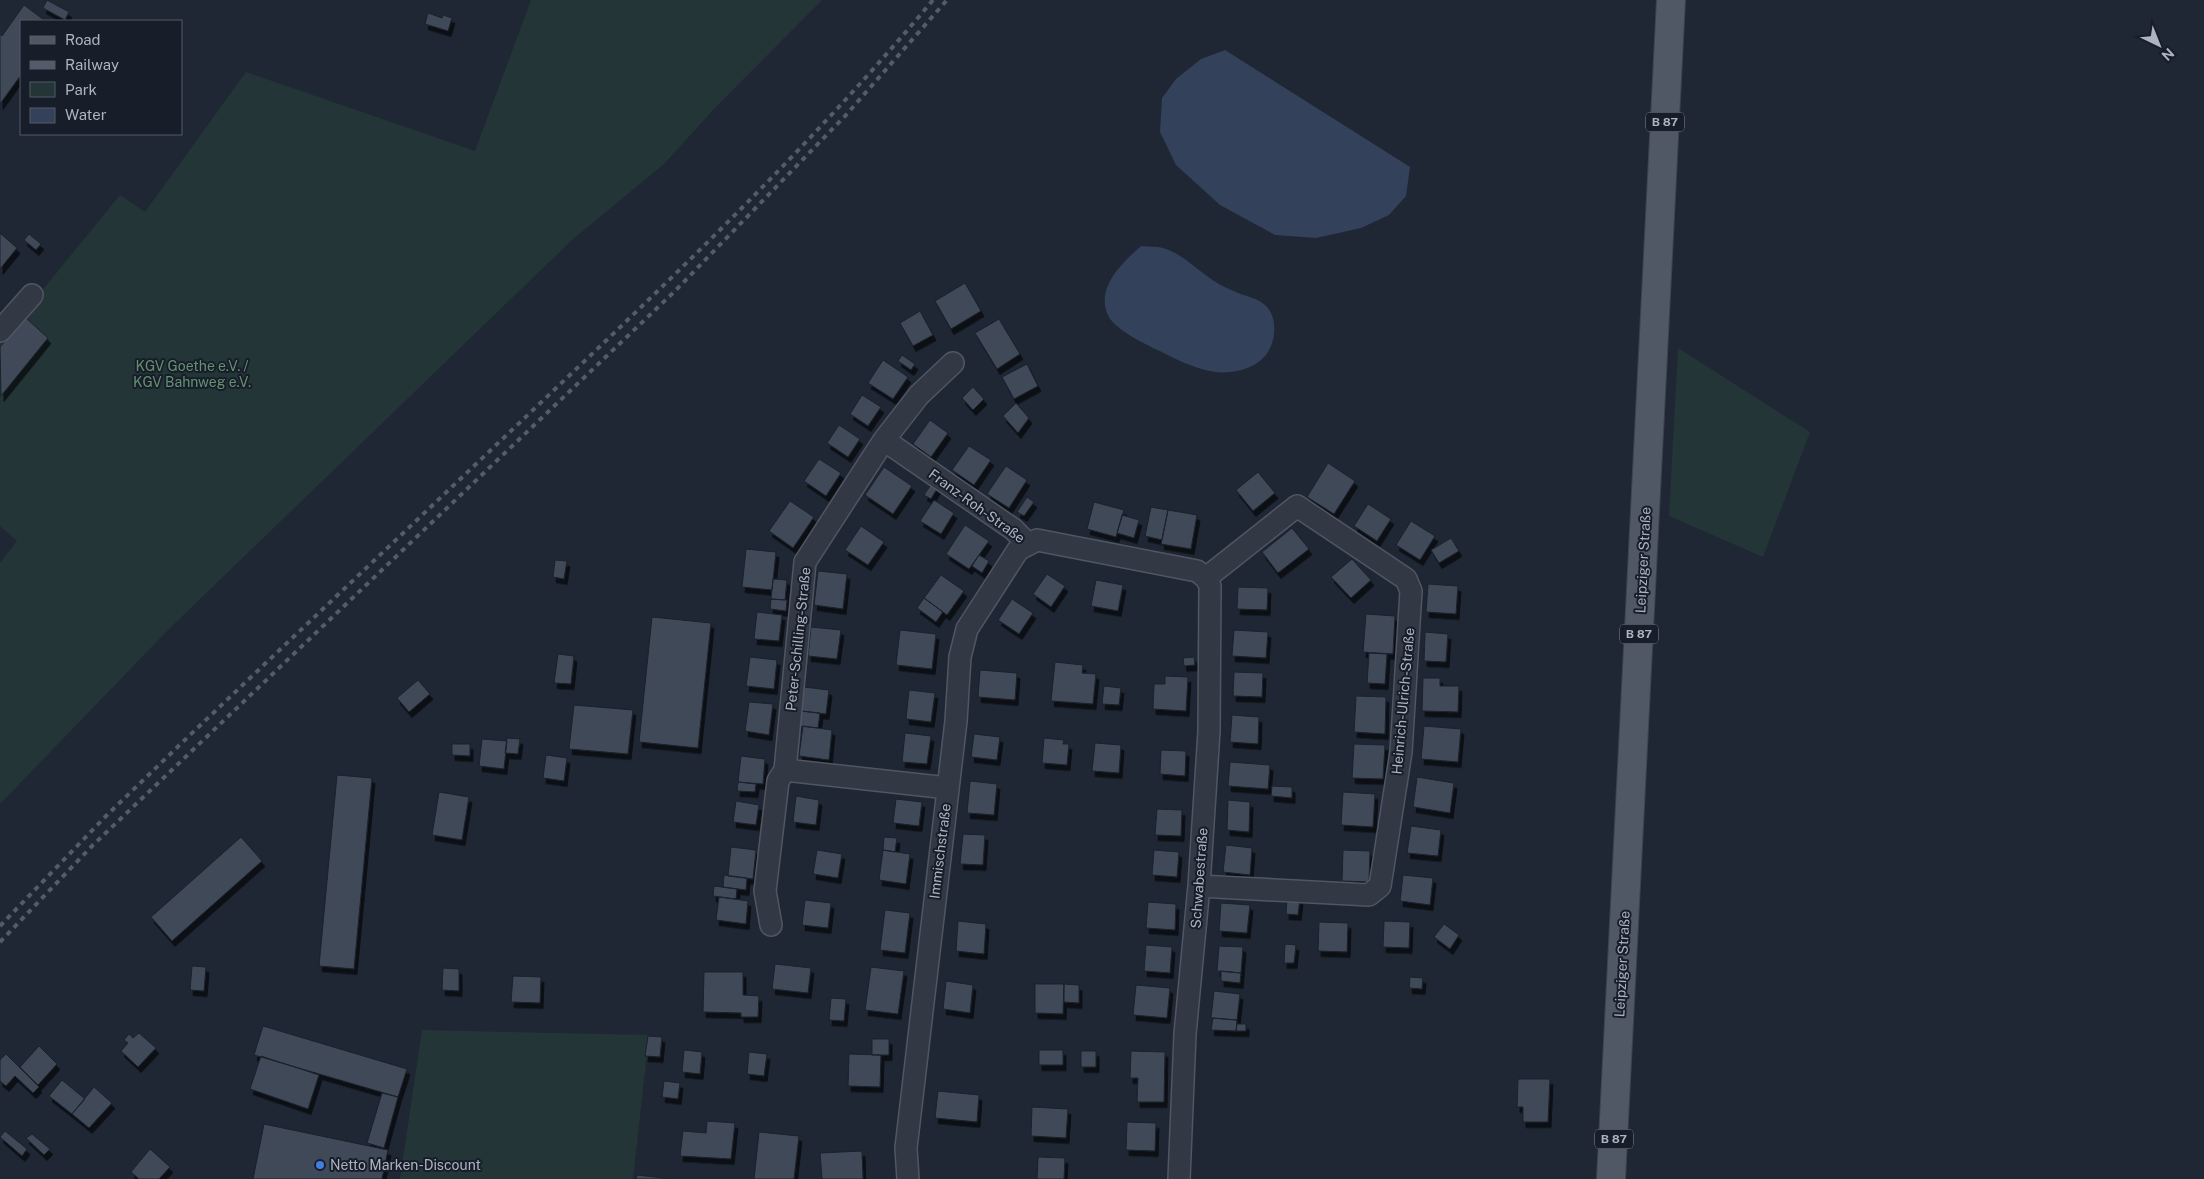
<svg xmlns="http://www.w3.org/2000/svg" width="2204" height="1179" viewBox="0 0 2204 1179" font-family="'Public Sans',sans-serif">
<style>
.green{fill:#243537}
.water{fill:#33415b}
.building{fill:#404959;stroke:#1a202b;filter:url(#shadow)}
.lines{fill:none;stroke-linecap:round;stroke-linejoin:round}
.minor-casing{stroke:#505663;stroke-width:24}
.primary-casing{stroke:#3c424e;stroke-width:30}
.minor{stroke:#323945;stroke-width:21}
.primary{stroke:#505865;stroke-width:28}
.rail{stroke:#545c6c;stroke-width:4;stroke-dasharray:5 5;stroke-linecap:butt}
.shop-dot{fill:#3f7fe0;stroke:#181e29;stroke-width:2}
.labels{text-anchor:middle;stroke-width:4;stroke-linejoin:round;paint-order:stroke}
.shield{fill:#181e29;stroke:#808694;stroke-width:1}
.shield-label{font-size:12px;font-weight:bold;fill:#acb3c2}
.park-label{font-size:14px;fill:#659172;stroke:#181e29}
.street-label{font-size:14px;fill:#acb3c2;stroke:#181e29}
.poi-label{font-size:14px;fill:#acb3c2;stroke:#181e29;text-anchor:start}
</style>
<defs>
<filter id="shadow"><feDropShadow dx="3" dy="5.5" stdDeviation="0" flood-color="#0009"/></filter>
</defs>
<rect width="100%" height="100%" fill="#1f2734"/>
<path class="green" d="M 531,0 L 822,0 L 715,108 L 664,164 L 573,239 L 170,628 L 0,804 L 0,563 L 17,541 L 0,526 L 0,342 L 120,195 L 145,212 L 246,72 L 475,151 Z
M 1678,348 L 1810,432 L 1763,557 L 1669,516 Z
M 422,1030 L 649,1035 L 633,1179 L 400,1179 Z"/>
<path class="water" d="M 1225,50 L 1410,167 L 1406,196 L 1389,215 L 1361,228 L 1316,238 L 1275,235 L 1220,205 L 1176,165 L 1160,132 L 1162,98 L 1176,79 L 1201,59 Z
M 1141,246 C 1148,247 1156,246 1163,248 C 1183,254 1197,270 1214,281 C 1221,286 1230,289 1238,293 C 1246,296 1259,299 1265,305 C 1279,317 1276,345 1264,357 C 1256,366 1242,371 1230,372 C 1208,375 1181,362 1162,352 C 1148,346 1116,330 1109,317 C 1094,289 1122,263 1141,246 Z"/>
<path class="building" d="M 47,0 L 69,12 L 65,20 L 43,8 Z
M 24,5 L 44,20 L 21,21 L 21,75 L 0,104 L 0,34 L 2,36 Z
M 428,13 L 442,18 L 443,15 L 452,18 L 448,31 L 425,24 Z
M 0,233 L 17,248 L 0,269 Z
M 29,234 L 41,244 L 36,250 L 24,240 Z
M 965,283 L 981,311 L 951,329 L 935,301 Z
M 920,311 L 933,335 L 913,346 L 900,323 Z
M 25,317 L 48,338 L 1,396 L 0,347 Z
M 999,319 L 1020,354 L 997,369 L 975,333 Z
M 902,355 L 915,364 L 911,370 L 898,361 Z
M 883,360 L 908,377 L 893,399 L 868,383 Z
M 1027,364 L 1038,386 L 1014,399 L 1002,377 Z
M 973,387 L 984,399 L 973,410 L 962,398 Z
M 862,395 L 881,407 L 868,426 L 850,414 Z
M 1016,403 L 1029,418 L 1018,433 L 1003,416 Z
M 930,420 L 948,433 L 931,457 L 913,444 Z
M 839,425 L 860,439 L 848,457 L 827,443 Z
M 969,446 L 991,460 L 974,485 L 952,470 Z
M 819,459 L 841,473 L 826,496 L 804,481 Z
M 1328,463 L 1355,481 L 1334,514 L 1307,497 Z
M 1006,466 L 1027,480 L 1009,508 L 987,494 Z
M 884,467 L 912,486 L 893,514 L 865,495 Z
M 1258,472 L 1275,493 L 1253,511 L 1236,490 Z
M 932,483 L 938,487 L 931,499 L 924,495 Z
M 1027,497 L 1034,502 L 1024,516 L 1017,512 Z
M 934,500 L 954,513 L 941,534 L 920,521 Z
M 790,501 L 814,517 L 793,548 L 769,531 Z
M 1094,502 L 1124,510 L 1116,537 L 1087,529 Z
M 1368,504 L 1391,519 L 1377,541 L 1354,526 Z
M 1151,507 L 1168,510 L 1162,540 L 1145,536 Z
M 1168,510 L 1197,515 L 1191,549 L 1161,544 Z
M 1122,515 L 1139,520 L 1134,538 L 1117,533 Z
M 1411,521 L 1435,536 L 1420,560 L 1396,545 Z
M 965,525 L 989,541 L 969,569 L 946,554 Z
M 861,526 L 884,542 L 868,565 L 845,550 Z
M 1292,528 L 1309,549 L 1278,573 L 1262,552 Z
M 1451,538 L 1459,551 L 1439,563 L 1431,550 Z
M 746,549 L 776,552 L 772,590 L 742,587 Z
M 979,555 L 989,561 L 982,573 L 972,566 Z
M 1352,559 L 1371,580 L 1351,598 L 1331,577 Z
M 555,560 L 567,561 L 564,579 L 553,577 Z
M 818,571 L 847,574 L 843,609 L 814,605 Z
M 1047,574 L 1065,586 L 1051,607 L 1033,594 Z
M 941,575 L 964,591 L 947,615 L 924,598 Z
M 773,579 L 787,580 L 785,600 L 771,599 Z
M 1096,580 L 1123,585 L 1118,611 L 1091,606 Z
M 1428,584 L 1458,586 L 1456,614 L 1426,612 Z
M 1238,587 L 1268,588 L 1267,610 L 1237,609 Z
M 924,598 L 943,612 L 936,622 L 917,608 Z
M 771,599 L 787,600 L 786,611 L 770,609 Z
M 1012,599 L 1033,613 L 1019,634 L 998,620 Z
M 757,612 L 782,615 L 779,641 L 754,639 Z
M 1366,614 L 1395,616 L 1393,654 L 1363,652 Z
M 652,617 L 711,623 L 698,748 L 639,742 Z
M 811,627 L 841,630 L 837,659 L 808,656 Z
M 900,630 L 936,634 L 932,669 L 896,665 Z
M 1234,630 L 1268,632 L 1266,658 L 1232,656 Z
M 1425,632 L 1448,634 L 1446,662 L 1424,661 Z
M 1369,653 L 1387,654 L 1385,684 L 1367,683 Z
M 558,654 L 574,656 L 571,684 L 554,683 Z
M 750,657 L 777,660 L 774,689 L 746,686 Z
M 1194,657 L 1195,665 L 1184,666 L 1183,658 Z
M 1055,662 L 1083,665 L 1082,673 L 1096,674 L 1093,704 L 1051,701 Z
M 980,670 L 1017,673 L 1015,700 L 978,697 Z
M 1234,672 L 1263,673 L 1262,697 L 1233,696 Z
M 1165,676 L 1188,677 L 1186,711 L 1153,709 L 1154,684 L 1165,684 Z
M 1423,678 L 1440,678 L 1440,686 L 1459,686 L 1458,712 L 1422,711 Z
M 418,680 L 430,694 L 409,712 L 397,698 Z
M 1104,686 L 1121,688 L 1119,705 L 1102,704 Z
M 804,687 L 829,690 L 826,714 L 801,711 Z
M 909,690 L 935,693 L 931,722 L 906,719 Z
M 1356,696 L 1386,697 L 1385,734 L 1354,732 Z
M 749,702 L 773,704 L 769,735 L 745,731 Z
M 574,705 L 633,710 L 628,754 L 569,749 Z
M 801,711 L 820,713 L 818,728 L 799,726 Z
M 1232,715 L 1259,717 L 1258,744 L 1230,742 Z
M 803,726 L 832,730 L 829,760 L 799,756 Z
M 1424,726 L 1461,729 L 1458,762 L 1421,759 Z
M 905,733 L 931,736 L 927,764 L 902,762 Z
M 974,734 L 1000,737 L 997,760 L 971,757 Z
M 507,738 L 520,739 L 518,754 L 505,753 Z
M 1044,738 L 1064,740 L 1063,744 L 1069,744 L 1067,765 L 1042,763 Z
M 482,739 L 507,741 L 504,769 L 479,766 Z
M 1095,743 L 1121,745 L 1119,773 L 1092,771 Z
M 452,744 L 470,744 L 470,756 L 452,755 Z
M 1354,744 L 1385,745 L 1383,779 L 1352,778 Z
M 1161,750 L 1186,751 L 1185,776 L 1160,774 Z
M 546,755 L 567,758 L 564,781 L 543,778 Z
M 741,756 L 765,759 L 763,784 L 738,782 Z
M 1230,762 L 1270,765 L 1268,789 L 1228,786 Z
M 337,775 L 372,778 L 354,969 L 319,966 Z
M 1417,777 L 1454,783 L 1450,813 L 1413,807 Z
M 970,781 L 997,784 L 994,815 L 967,813 Z
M 738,782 L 756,784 L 755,792 L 737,791 Z
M 1272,786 L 1292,787 L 1292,798 L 1271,796 Z
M 439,792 L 469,797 L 462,840 L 432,835 Z
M 1343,792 L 1375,794 L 1373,827 L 1341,825 Z
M 796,796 L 819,800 L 816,825 L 793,822 Z
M 896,799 L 922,802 L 919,826 L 893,823 Z
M 1228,800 L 1250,802 L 1249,832 L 1227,830 Z
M 736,801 L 759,805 L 756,825 L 733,822 Z
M 1157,809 L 1182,810 L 1181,836 L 1155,835 Z
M 1411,826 L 1441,830 L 1438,856 L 1407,853 Z
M 963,834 L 985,835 L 983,865 L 960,864 Z
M 241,837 L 262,861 L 172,941 L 151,917 Z
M 884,837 L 897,838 L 895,852 L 883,850 Z
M 1226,845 L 1252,848 L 1250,875 L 1223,872 Z
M 731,847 L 756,850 L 753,879 L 728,876 Z
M 817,850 L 842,854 L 838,878 L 813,874 Z
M 883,850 L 910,854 L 906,884 L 879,880 Z
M 1154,850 L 1179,852 L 1177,877 L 1152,875 Z
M 1343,850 L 1370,851 L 1369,882 L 1342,881 Z
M 724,875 L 747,878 L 746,890 L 723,887 Z
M 1403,875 L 1433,878 L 1430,905 L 1400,901 Z
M 714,886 L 737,889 L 736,899 L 713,896 Z
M 719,897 L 748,901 L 746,924 L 716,920 Z
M 1287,899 L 1300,899 L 1298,915 L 1286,914 Z
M 805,900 L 831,903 L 828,928 L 802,925 Z
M 1148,902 L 1176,904 L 1175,930 L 1146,928 Z
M 1221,903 L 1250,905 L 1247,933 L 1219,931 Z
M 885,910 L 910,913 L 905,953 L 880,950 Z
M 958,921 L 986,924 L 984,954 L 956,951 Z
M 1384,921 L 1410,922 L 1409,948 L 1383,947 Z
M 1319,922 L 1348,923 L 1347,952 L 1318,951 Z
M 1444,924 L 1459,935 L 1450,949 L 1434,937 Z
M 1285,944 L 1296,945 L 1294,963 L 1284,963 Z
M 1146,945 L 1172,947 L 1170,973 L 1144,971 Z
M 1219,946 L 1243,947 L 1241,973 L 1217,971 Z
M 775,964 L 811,968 L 808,993 L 772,989 Z
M 192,966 L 206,967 L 204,991 L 190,990 Z
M 871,967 L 904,971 L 898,1014 L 865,1010 Z
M 443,968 L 459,969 L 459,991 L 442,990 Z
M 1221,971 L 1241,973 L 1240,983 L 1221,981 Z
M 704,972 L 743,972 L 743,995 L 759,996 L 758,1017 L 741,1017 L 741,1013 L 703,1012 Z
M 513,976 L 541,977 L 540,1003 L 511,1002 Z
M 1410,977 L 1423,978 L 1422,989 L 1409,988 Z
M 946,981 L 973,985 L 970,1013 L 943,1009 Z
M 1035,984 L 1064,984 L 1063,1014 L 1035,1013 Z
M 1064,984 L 1079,985 L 1079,1003 L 1064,1002 Z
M 1136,985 L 1170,988 L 1167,1018 L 1133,1015 Z
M 1214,991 L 1240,994 L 1237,1020 L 1211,1018 Z
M 831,998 L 846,999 L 844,1021 L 829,1020 Z
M 1213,1018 L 1237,1020 L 1236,1031 L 1211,1030 Z
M 1237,1024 L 1246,1024 L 1246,1031 L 1236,1031 Z
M 263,1026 L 407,1069 L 398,1097 L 254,1055 Z
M 139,1033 L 156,1048 L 138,1067 L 121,1051 L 128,1043 L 124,1040 L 129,1034 L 133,1038 Z
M 648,1036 L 662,1037 L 660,1057 L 645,1056 Z
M 872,1039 L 889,1039 L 889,1055 L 872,1055 Z
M 39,1046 L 57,1064 L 38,1085 L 20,1067 Z
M 684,1050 L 702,1052 L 700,1074 L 682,1072 Z
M 1039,1050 L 1063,1050 L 1063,1065 L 1039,1065 Z
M 1081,1051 L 1096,1051 L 1096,1067 L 1081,1067 Z
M 1131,1051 L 1165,1052 L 1164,1102 L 1137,1102 L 1138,1078 L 1130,1078 Z
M 749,1052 L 767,1054 L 764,1076 L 747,1074 Z
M 6,1054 L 39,1087 L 33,1093 L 15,1076 L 6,1086 L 0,1081 L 0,1060 Z
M 849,1054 L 881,1055 L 880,1087 L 848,1086 Z
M 261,1056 L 319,1075 L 308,1109 L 250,1089 Z
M 1518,1079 L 1550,1079 L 1548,1122 L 1523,1122 L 1523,1107 L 1517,1107 Z
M 62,1080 L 85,1099 L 72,1114 L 49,1096 Z
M 664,1081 L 680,1083 L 678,1099 L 662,1097 Z
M 94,1087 L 112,1103 L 89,1128 L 72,1114 Z
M 938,1091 L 979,1095 L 977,1122 L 935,1118 Z
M 382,1093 L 398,1097 L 384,1148 L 367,1143 Z
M 1032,1107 L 1068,1109 L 1066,1138 L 1031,1136 Z
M 707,1121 L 735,1123 L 731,1159 L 680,1156 L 683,1131 L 706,1133 Z
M 1127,1122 L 1156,1123 L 1155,1151 L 1126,1150 Z
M 264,1124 L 388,1150 L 382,1179 L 253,1179 Z
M 5,1131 L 27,1149 L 22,1156 L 0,1137 Z
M 759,1132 L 799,1136 L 794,1179 L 754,1179 Z
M 32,1134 L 50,1149 L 44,1155 L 26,1138 Z
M 150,1149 L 170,1167 L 159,1179 L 139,1179 L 131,1172 Z
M 862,1151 L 863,1179 L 822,1179 L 820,1153 Z
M 1038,1157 L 1065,1158 L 1064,1179 L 1037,1179 Z
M 637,1175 L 664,1178 L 664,1179 L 636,1179 Z"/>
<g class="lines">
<g class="minor-casing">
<path id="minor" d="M 0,331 L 32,295
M 884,440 L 1013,529 L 1028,544
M 785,770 L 948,788
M 1199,886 L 1369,895 L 1380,886 L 1401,752 L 1411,591 L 1406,579 L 1297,506 L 1206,578
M 771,925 L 765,891 L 778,781 L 785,770 L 805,562 L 884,440 L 919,395 L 953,363
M 908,1179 L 906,1148 L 956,721 L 960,657 L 967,629 L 1018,550 L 1037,540 L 1197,571 L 1206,578 L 1210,586 L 1209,731 L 1199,886 L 1185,1034 L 1179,1179"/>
</g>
<g class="primary-casing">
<path id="primary" d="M 1611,1179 L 1671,0"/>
</g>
<use href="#minor" class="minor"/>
<use href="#primary" class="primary"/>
<path class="rail" d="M 0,926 L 107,815 L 190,735 C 311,620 432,506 553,391 C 685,266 816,140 933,0
M 0,942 L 93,845 L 675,291 L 846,115 L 947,0"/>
</g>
<circle class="shop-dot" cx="320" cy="1165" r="5"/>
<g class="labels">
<g class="shield">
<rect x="1646" y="112.5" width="38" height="19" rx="4"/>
<rect x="1620" y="624.5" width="38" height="19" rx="4"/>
<rect x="1595" y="1129.5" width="38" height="19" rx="4"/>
</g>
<g class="shield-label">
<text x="1665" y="126">B 87</text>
<text x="1639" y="638">B 87</text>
<text x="1614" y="1143">B 87</text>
</g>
<g class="park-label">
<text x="192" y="371">KGV Goethe e.V. /<tspan x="192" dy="16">KGV Bahnweg e.V.</tspan></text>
</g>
<g class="street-label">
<text transform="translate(977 506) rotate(36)" y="5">Franz-Roh-Straße</text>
<text transform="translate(1643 560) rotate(-87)" y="5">Leipziger Straße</text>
<text transform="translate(798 639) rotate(-84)" y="5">Peter-Schilling-Straße</text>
<text transform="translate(1403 701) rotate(-85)" y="5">Heinrich-Ulrich-Straße</text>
<text transform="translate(940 851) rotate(-83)" y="5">Immischstraße</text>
<text transform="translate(1199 878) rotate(-86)" y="5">Schwabestraße</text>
<text transform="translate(1622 964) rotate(-87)" y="5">Leipziger Straße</text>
</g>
<g class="poi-label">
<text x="330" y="1170">Netto Marken-Discount</text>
</g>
</g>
<rect x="20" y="20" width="162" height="115" fill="#181e29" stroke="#535a66"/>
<rect x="30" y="36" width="25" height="8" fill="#505865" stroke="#535a66"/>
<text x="65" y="45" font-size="15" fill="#acb3c2">Road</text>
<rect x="30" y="61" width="25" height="8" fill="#545c6c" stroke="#535a66"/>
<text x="65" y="70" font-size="15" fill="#acb3c2">Railway</text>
<rect x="30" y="82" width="25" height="15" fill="#243537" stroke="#535a66"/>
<text x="65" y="95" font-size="15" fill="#acb3c2">Park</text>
<rect x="30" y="108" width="25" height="15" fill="#33415b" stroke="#535a66"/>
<text x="65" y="120" font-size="15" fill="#acb3c2">Water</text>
<g transform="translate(2159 45) rotate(137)" stroke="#181e29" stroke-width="4" paint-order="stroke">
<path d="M0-4L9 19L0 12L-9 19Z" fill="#acb3c2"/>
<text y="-8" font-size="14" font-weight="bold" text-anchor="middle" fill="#acb3c2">N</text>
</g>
</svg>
